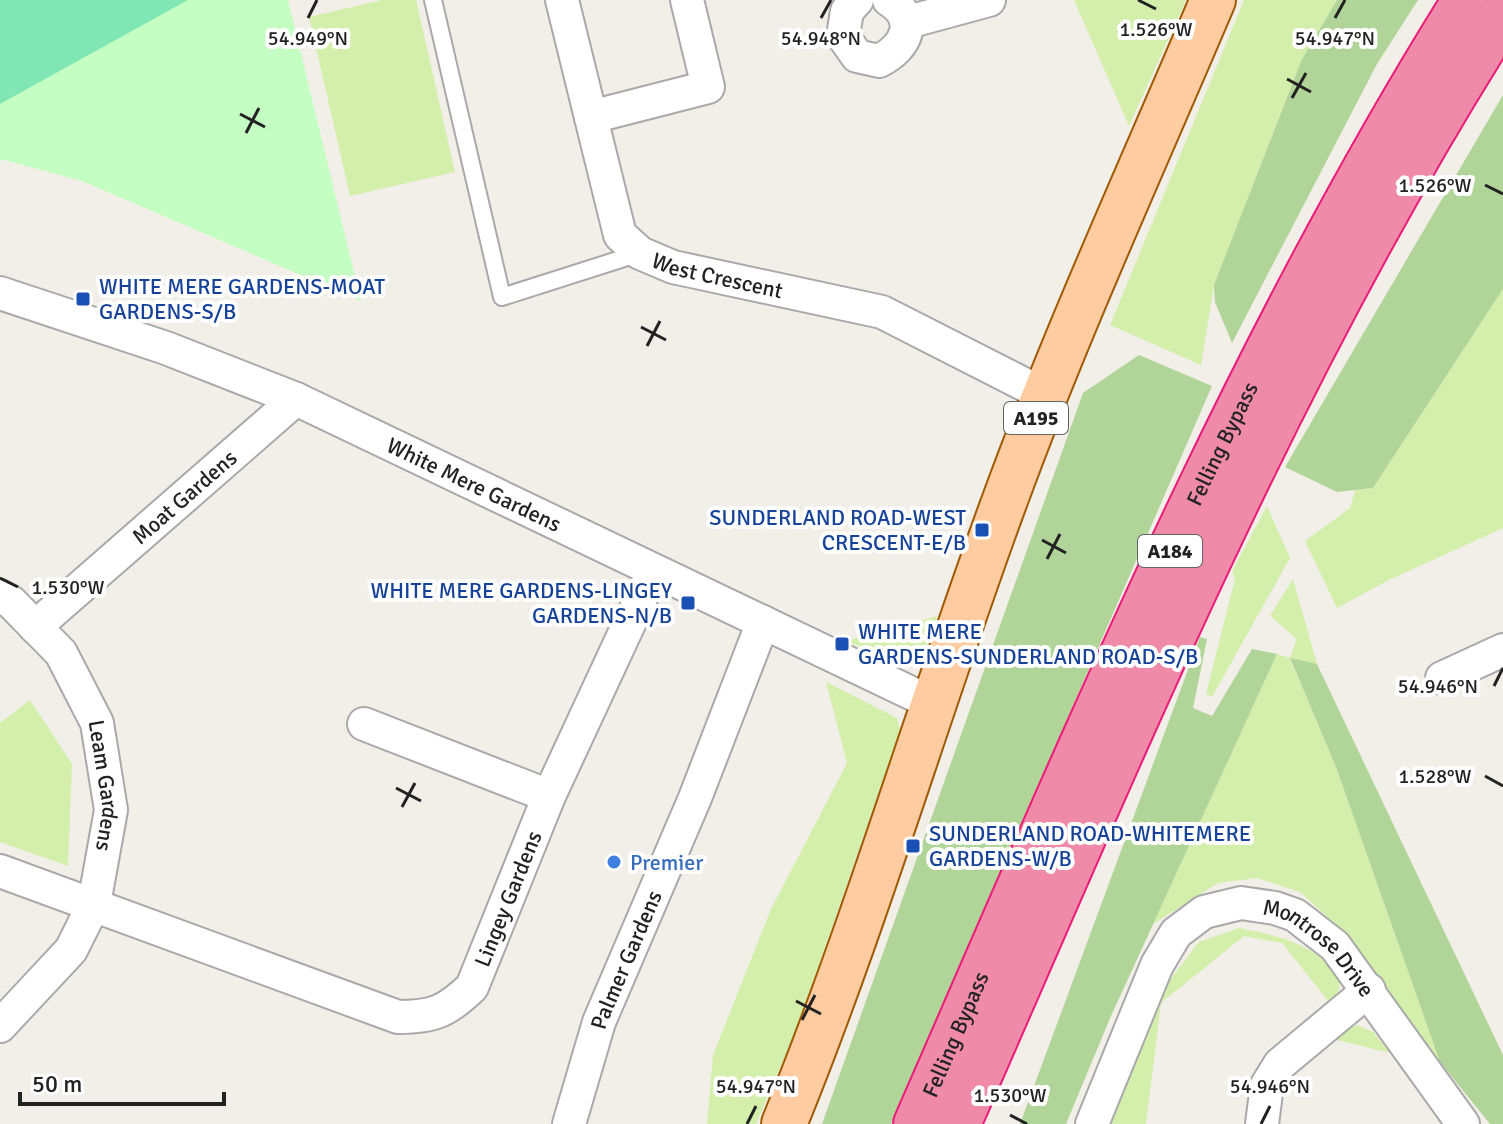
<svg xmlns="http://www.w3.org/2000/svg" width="1503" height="1124" viewBox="0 0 1503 1124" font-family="Signika,sans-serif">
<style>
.grass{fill:#d4efab}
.forest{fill:#b1d599}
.park{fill:#c5fec3}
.pitch{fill:#80e7b4}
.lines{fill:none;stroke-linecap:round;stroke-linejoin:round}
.lane-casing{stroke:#a9a9a9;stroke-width:20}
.street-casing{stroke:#a9a9a9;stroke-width:36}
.primary-casing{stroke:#9f5900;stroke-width:48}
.highway-casing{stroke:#ea1b79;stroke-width:48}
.lane{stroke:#fff;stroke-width:16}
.street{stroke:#fff;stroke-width:32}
.primary{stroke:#ffcba0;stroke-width:44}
.highway{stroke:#ef8ba8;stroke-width:44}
.ticks{fill:none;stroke:#222;stroke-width:3}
.transit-dot{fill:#1a4fb4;stroke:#fff;stroke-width:3}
.shop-dot{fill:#3f7fe0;stroke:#fff;stroke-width:3}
.labels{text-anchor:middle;stroke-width:8;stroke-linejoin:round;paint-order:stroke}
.shield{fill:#fff;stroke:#646464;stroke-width:2}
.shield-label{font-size:20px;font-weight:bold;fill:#222}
.street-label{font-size:22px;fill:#222;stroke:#fff}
.transit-label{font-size:22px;fill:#164399;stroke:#fff;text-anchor:start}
.shop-label{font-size:22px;fill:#366cbe;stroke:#fff;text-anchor:start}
.ticks-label{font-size:20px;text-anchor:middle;fill:#222;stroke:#fff;stroke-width:8;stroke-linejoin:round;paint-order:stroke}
</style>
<rect width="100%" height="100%" fill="#f2eee8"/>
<path class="grass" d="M 382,0 L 416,0 L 455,172 L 350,196 L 309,17 Z
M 1074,0 L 1186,0 L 1129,126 Z
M 1244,0 L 1337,0 L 1302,59 L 1214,285 L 1201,365 L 1110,325 Z
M 1503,289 L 1503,528 L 1389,580 L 1337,608 L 1305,541 L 1350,508 L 1355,490 L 1373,488 Z
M 1267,506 L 1290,558 L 1212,697 L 1206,694 L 1235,579 L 1232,571 Z
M 1293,579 L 1317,664 L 1290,659 L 1336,767 L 1440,1062 L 1342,930 L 1300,892 L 1257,878 L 1218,883 L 1153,924 L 1277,654 L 1290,658 L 1297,639 L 1270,616 Z
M 937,616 L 922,659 L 901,662 L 846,641 Z
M 826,682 L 897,718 L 900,731 L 797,1028 L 756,1124 L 707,1124 L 713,1055 L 771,909 L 847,763 Z
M 30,700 L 72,764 L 68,866 L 0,842 L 0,723 Z
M 1239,928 C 1285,937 1308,943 1343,976 L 1333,1007 L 1282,943 L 1244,936 L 1161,1003 L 1146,1124 L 1107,1124 L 1163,989 L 1199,942 Z
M 1357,1025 L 1373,1032 L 1390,1053 L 1329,1038 Z"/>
<path class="forest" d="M 1337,0 L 1418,0 L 1377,64 L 1232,343 L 1215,302 L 1214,285 L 1302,59 Z
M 1503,95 L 1503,289 L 1373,488 L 1337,492 L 1285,467 Z
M 1139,355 L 1212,386 L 891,1124 L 822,1124 L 1083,393 Z
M 1200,637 L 1207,639 L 1193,708 L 1212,716 L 1252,649 L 1277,654 L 1111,1016 L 1066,1124 L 1020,1124 Z
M 1290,658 L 1317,664 L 1503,1055 L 1503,1124 L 1490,1124 L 1440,1062 L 1336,767 Z"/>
<path class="park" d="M 0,0 L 288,0 L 361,301 L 82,181 L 0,159 Z"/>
<path class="pitch" d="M 0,0 L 188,0 L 0,104 Z"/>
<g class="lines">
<g class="lane-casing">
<path id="lane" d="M 433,0 L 502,297 L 640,253"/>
</g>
<g class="street-casing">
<g id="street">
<path id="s1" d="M 562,0 L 620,235 L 640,253 L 673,267 L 882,312 L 1045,395"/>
<path d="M 857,0 L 847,11 L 843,36 L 857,56 L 879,61 C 906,48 920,19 889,0"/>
<path d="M 908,22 L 989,0"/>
<path d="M 591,117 L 708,87 L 687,0"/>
<path id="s2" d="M 0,293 L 166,348 L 296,399 L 936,705"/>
<path id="s3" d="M 0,596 L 11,602 L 61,653 L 97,723 L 111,810 L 94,904 L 71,950 L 0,1026"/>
<path id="s4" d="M 35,627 L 296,399"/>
<path d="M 1442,678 L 1503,650"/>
<path d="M 364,724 L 549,796"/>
<path id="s5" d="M 0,871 L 398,1017 C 433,1017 446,1012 472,987 L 549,796 L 653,572"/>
<path id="s6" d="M 569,1124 L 599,1022 L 695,798 L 763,622"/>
<path id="s7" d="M 1092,1124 L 1157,965 L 1176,933 L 1204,912 L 1241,903 L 1275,908 L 1295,915 L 1335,946 L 1463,1124"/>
<path d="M 1262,1124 L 1267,1085 L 1280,1064 L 1369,990"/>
</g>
</g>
<g class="primary-casing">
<path id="primary" d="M 784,1124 C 868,918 929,705 1006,497 C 1068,328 1143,165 1213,0"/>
</g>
<g class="highway-casing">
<g id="highway">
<path id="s8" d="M 916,1124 C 1083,742 1243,354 1465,0"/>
<path d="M 958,1124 C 1124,747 1280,365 1503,16"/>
</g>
</g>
<use href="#lane" class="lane"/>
<use href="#street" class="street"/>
<use href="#primary" class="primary"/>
<use href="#highway" class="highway"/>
</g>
<path class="ticks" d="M 1138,0 L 1156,9M 308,18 L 317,0M 821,18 L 831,0M 1335,18 L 1345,0M 1287,79 L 1311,92M 1292,98 L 1306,73M 240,114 L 265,127M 246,133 L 259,108M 1485,185 L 1503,194M 641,327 L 666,340M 647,346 L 660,321M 1042,540 L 1066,553M 1047,559 L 1060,534M 0,578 L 18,587M 1494,686 L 1503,668M 1485,776 L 1503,786M 396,788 L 421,801M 402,807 L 415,783M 796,1001 L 821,1014M 802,1020 L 815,995M 1010,1115 L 1027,1124M 747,1124 L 756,1106M 1261,1124 L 1270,1106"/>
<g class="transit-dot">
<rect x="75" y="291" width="16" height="16" rx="4"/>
<rect x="974" y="522" width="16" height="16" rx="4"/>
<rect x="680" y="595" width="16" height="16" rx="4"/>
<rect x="834" y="636" width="16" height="16" rx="4"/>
<rect x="905" y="838" width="16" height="16" rx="4"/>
</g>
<circle class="shop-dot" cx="614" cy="862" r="8"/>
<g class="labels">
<g class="shield">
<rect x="1004" y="402" width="64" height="32" rx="6"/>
<rect x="1138" y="535" width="64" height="32" rx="6"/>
</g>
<g class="shield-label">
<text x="1036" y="425">A195</text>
<text x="1170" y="558">A184</text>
</g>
<g class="street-label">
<text dy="8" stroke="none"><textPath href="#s1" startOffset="350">West Crescent</textPath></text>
<text dy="8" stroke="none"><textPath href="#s8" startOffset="746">Felling Bypass</textPath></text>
<text dy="8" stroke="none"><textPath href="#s2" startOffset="512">White Mere Gardens</textPath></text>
<text dy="8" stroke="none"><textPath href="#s4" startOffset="198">Moat Gardens</textPath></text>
<text dy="8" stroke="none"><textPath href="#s3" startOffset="226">Leam Gardens</textPath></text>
<text dy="8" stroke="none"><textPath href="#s5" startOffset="602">Lingey Gardens</textPath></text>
<text dy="8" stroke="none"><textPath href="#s7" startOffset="376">Montrose Drive</textPath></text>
<text dy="8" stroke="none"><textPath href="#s6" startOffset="174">Palmer Gardens</textPath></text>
<text dy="8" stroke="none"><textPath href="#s8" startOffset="98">Felling Bypass</textPath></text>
</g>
<g class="transit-label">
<text x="99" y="294">WHITE MERE GARDENS-MOAT<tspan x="99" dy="25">GARDENS-S/B</tspan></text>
<text x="966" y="525" text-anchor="end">SUNDERLAND ROAD-WEST<tspan x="966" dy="25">CRESCENT-E/B</tspan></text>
<text x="672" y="598" text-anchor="end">WHITE MERE GARDENS-LINGEY<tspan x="672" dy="25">GARDENS-N/B</tspan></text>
<text x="858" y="639">WHITE MERE<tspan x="858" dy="25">GARDENS-SUNDERLAND ROAD-S/B</tspan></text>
<text x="929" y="841">SUNDERLAND ROAD-WHITEMERE<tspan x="929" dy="25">GARDENS-W/B</tspan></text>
</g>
<g class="shop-label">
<text x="630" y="870">Premier</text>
</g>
</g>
<g class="ticks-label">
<text x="1156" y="36">1.526°W</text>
<text x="308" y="45">54.949°N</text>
<text x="821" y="45">54.948°N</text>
<text x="1335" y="45">54.947°N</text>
<text x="1435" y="192">1.526°W</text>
<text x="68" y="594">1.530°W</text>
<text x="1438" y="693">54.946°N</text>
<text x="1435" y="783">1.528°W</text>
<text x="756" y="1093">54.947°N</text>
<text x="1270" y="1093">54.946°N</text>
<text x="1010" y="1102">1.530°W</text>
</g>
<path d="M20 1092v12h204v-12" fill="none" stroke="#222222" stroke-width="4"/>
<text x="32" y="1092" font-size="24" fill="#222222" stroke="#ffffff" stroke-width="6" paint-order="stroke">50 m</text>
</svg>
